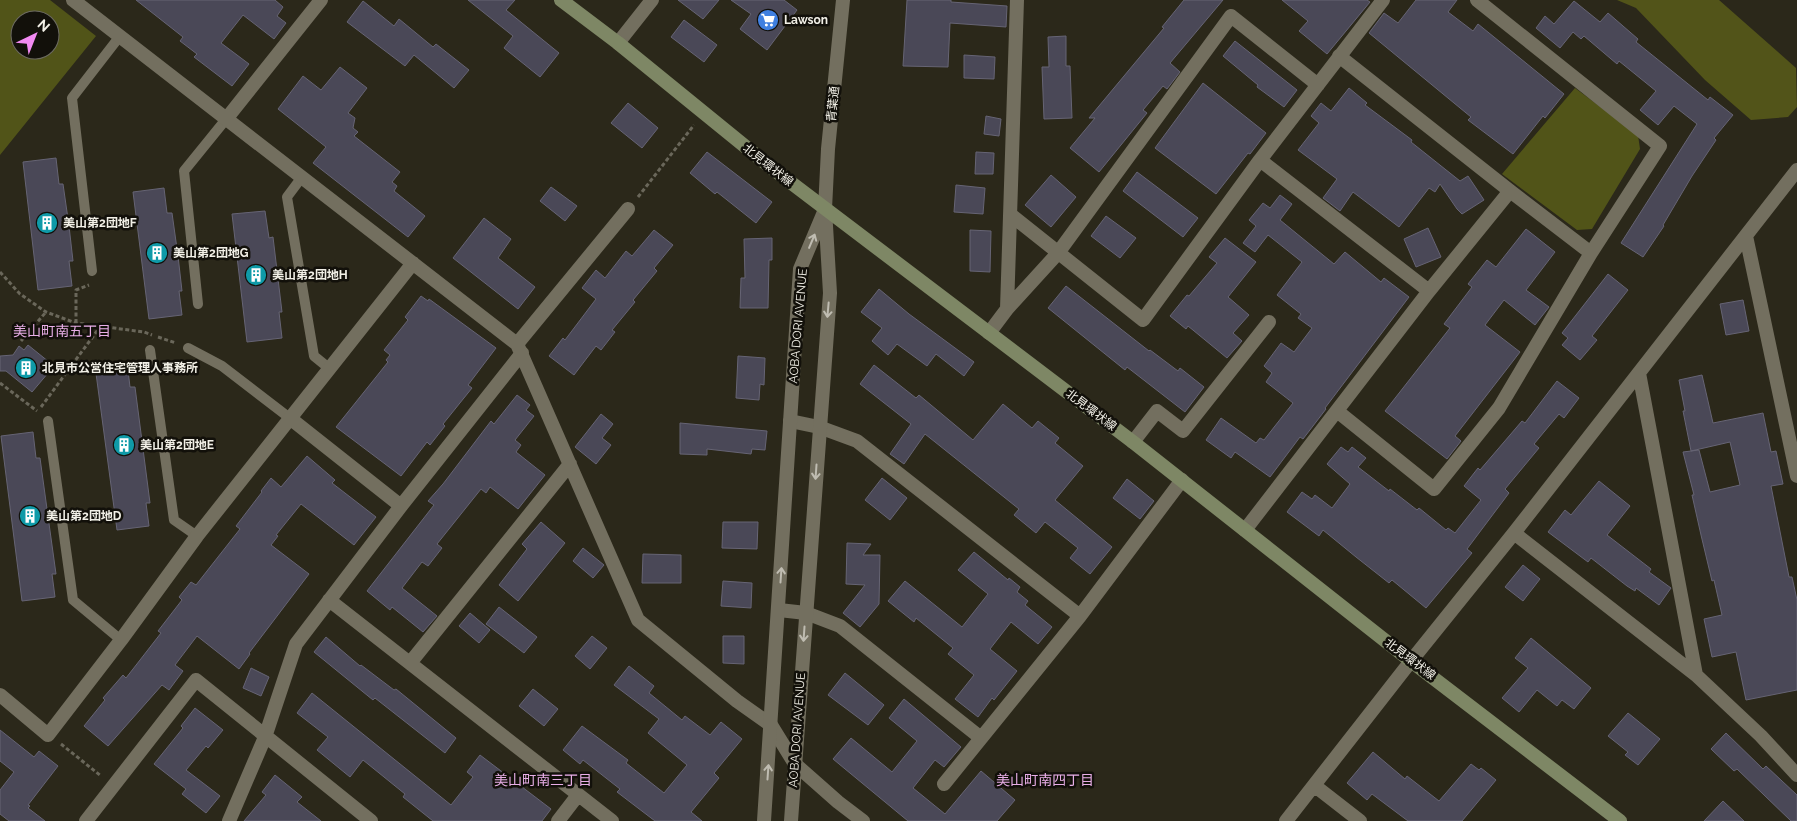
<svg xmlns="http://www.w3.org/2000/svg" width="1797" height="821" viewBox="0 0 1797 821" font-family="Raleway,'Noto Sans JP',sans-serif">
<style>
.green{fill:#515418;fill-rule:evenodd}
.forest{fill:#525419}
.building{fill:#4a4857;stroke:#666474}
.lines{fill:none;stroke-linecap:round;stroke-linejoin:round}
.path{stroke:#6a675a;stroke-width:3;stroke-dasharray:4 2.5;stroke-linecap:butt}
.service{stroke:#736f5f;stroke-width:10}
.minor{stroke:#736f5f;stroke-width:14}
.tertiary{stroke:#736f5f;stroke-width:14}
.secondary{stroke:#7e8765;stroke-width:14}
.oneway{stroke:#bfbcb1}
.labels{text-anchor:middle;stroke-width:5;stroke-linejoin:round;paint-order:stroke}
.poi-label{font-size:12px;font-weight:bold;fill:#f2f0e7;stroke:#12100a;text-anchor:start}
.street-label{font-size:12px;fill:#f2f0e7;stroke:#12100a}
.neighbourhood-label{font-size:14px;fill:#e8aee7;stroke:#12100a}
</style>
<rect width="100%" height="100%" fill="#2b281a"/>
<path class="green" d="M 0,0 L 50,0 L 96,36 L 0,155 ZM 20,20 L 50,20 L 50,50 L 20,50 Z
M 1575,88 L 1638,135 L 1640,149 L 1592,229 L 1577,230 L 1502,174 Z"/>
<path class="forest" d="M 1617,0 L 1719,0 L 1796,68 L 1797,107 L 1788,117 L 1751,120 L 1705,80 L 1636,8 Z"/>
<path class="building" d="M 136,0 L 275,0 L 283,7 L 277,16 L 286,23 L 274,39 L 243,15 L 221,43 L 249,64 L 232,86 L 194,57 L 197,54 L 180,41 L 183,37 Z
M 468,0 L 515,0 L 506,10 L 559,53 L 540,77 L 504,48 L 513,36 Z
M 678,0 L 719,0 L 703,19 Z
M 731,0 L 784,0 L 797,10 L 767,50 L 740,29 L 751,14 Z
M 907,0 L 951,0 L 951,2 L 1007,6 L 1006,27 L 950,23 L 948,67 L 903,66 Z
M 1184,0 L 1223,0 L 1170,63 L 1180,72 L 1167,89 L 1163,86 L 1143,110 L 1147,113 L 1099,172 L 1070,148 L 1095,118 L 1089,118 L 1164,28 L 1162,27 Z
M 1282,0 L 1367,0 L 1370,2 L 1327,54 L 1299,31 L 1308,21 Z
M 1416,0 L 1457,0 L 1448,12 L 1473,31 L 1478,24 L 1564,94 L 1545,118 L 1543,116 L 1513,154 L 1468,120 L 1471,117 L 1369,33 L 1384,13 L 1398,23 Z
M 363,1 L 394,26 L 399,19 L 433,47 L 436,44 L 469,70 L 454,88 L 414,55 L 405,66 L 347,22 Z
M 1574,1 L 1600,22 L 1608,13 L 1638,39 L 1636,42 L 1708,100 L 1710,97 L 1733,115 L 1714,138 L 1716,140 L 1692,176 L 1663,225 L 1664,226 L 1643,257 L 1621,243 L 1697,124 L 1674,106 L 1658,125 L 1640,110 L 1656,91 L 1619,61 L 1617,64 L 1584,36 L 1581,39 L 1573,32 L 1560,48 L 1536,28 L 1545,16 L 1554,24 Z
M 684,20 L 717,45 L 704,62 L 671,37 Z
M 1066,36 L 1066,66 L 1070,66 L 1072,118 L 1044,119 L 1042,67 L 1049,67 L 1048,37 Z
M 1235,41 L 1297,90 L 1284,107 L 1257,87 L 1258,85 L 1223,56 Z
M 964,55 L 995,57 L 994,79 L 964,78 Z
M 340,67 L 367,88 L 348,113 L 355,118 L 353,128 L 358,132 L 354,136 L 400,172 L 392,182 L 397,186 L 394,191 L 425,216 L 408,237 L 313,163 L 326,147 L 278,109 L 303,76 L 321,90 Z
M 1203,83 L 1266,133 L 1250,154 L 1248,153 L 1216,194 L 1155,148 Z
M 1349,88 L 1367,103 L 1365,105 L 1412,140 L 1411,142 L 1460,181 L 1468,176 L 1484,200 L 1462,214 L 1457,209 L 1440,184 L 1435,192 L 1429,188 L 1399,227 L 1353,192 L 1340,211 L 1323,198 L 1337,179 L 1298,150 L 1319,123 L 1311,116 L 1321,103 L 1331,111 Z
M 628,103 L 658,128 L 642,148 L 611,123 Z
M 986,116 L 1001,119 L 999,136 L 984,134 Z
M 707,152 L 772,202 L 756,223 L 717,192 L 715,194 L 690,173 Z
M 976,152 L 994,153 L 993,174 L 975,174 Z
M 56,158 L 59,184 L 63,184 L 69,226 L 73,261 L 69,261 L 72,286 L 38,290 L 23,162 Z
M 1137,172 L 1198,218 L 1183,237 L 1123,191 Z
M 1051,175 L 1076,197 L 1051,227 L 1025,205 Z
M 956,185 L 985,188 L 983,214 L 954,212 Z
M 551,187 L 577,206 L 565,221 L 540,201 Z
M 164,188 L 167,213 L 172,213 L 178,256 L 182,291 L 179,291 L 182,315 L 149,319 L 133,192 Z
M 1280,195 L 1292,204 L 1280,220 L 1334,264 L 1345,252 L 1381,282 L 1384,278 L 1409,297 L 1325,408 L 1326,409 L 1303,439 L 1300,437 L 1270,477 L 1235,452 L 1231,458 L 1206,440 L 1221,418 L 1256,443 L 1260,438 L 1264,440 L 1293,403 L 1266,382 L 1272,373 L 1264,366 L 1281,343 L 1294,352 L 1312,328 L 1298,318 L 1301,314 L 1277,295 L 1302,262 L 1268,235 L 1255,252 L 1243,243 L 1256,226 L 1249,220 L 1263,203 L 1270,208 Z
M 265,211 L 269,238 L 273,237 L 282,312 L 279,312 L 282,338 L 247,342 L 232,214 Z
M 1106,216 L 1136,238 L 1120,258 L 1091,236 Z
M 484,218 L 511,239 L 498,258 L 535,287 L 518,309 L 453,258 Z
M 1428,228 L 1441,257 L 1416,267 L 1404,239 Z
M 1526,229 L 1555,252 L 1526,290 L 1549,307 L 1535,325 L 1504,300 L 1485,325 L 1520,352 L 1455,436 L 1461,441 L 1447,459 L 1385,411 L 1450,328 L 1444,324 L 1472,287 L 1468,284 L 1487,260 L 1496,267 Z
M 654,230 L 673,245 L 654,268 L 657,271 L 633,300 L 635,302 L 612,330 L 615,332 L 601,350 L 596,346 L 574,375 L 549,356 L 563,338 L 565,340 L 596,299 L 582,288 L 596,270 L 605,278 L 626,251 L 632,256 Z
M 970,230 L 991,231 L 990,272 L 970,271 Z
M 772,238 L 772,260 L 769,260 L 768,308 L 740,308 L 741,278 L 745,278 L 744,239 Z
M 1225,238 L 1256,262 L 1228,297 L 1249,315 L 1233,333 L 1242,341 L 1227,358 L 1188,326 L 1186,329 L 1170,316 L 1187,295 L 1189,296 L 1217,263 L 1209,257 Z
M 1608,274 L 1628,290 L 1592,336 L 1597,340 L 1580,360 L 1562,345 L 1568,338 L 1562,333 Z
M 1066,286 L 1149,351 L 1150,350 L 1178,371 L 1180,368 L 1204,387 L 1185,412 L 1127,367 L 1125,370 L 1048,308 Z
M 879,289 L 909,314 L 974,362 L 964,376 L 936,354 L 927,366 L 897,344 L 888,355 L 872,341 L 882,328 L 861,312 Z
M 421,296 L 428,301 L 429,299 L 496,348 L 468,385 L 472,388 L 443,424 L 445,426 L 430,445 L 427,442 L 401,476 L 336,427 L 388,362 L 386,360 L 390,355 L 384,350 L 408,320 L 405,317 Z
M 1743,300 L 1749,331 L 1726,335 L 1720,304 Z
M 28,345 L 54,366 L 32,392 L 6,371 L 0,371 L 0,356 L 13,355 L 19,346 L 24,350 Z
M 738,356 L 765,358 L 764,385 L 760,384 L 759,400 L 736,398 Z
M 127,362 L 130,387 L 135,387 L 150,503 L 146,503 L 149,526 L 117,530 L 95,366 Z
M 874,365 L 916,398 L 919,395 L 973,440 L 1003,404 L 1032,428 L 1038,421 L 1059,438 L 1055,443 L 1083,466 L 1055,500 L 1112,547 L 1090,574 L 1070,558 L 1078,548 L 1045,522 L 1036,533 L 1014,515 L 1019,509 L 925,434 L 904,464 L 890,454 L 911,424 L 860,384 Z
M 1702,375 L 1713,423 L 1763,413 L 1771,452 L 1776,451 L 1783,484 L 1771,486 L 1789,577 L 1792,577 L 1797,600 L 1797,690 L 1746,700 L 1736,652 L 1712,657 L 1704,619 L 1722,615 L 1714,580 L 1712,581 L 1701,535 L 1692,495 L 1694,495 L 1683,452 L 1699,450 L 1710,492 L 1740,485 L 1730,442 L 1691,451 L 1683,411 L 1685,411 L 1679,380 Z
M 1557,381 L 1579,398 L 1564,418 L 1559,414 L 1534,444 L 1539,448 L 1505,489 L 1509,493 L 1467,549 L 1472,553 L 1426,608 L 1392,580 L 1389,583 L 1356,557 L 1323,530 L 1319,536 L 1287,512 L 1302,492 L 1312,499 L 1315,495 L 1332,508 L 1350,484 L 1327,464 L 1341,447 L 1348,452 L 1352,447 L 1366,458 L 1358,467 L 1389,491 L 1390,489 L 1417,510 L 1419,508 L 1446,530 L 1448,528 L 1455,533 L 1481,500 L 1464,486 L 1478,468 L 1480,470 L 1522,421 L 1525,423 Z
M 517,395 L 530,405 L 526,410 L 534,416 L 515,440 L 521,445 L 516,452 L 545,475 L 518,509 L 490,487 L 486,493 L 481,489 L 437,544 L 442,548 L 428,566 L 422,562 L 402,588 L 437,616 L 423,632 L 392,607 L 390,610 L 367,591 L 434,505 L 428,501 L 443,484 L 491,421 L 494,424 Z
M 601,414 L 613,424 L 602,438 L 611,445 L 596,464 L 575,447 Z
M 680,423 L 767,431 L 765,450 L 752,449 L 751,454 L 707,449 L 707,455 L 680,454 Z
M 33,432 L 36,458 L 40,458 L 51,538 L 56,574 L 52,574 L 55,597 L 22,601 L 1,436 Z
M 307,456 L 335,480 L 332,483 L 376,517 L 354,545 L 301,504 L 276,535 L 278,536 L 271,545 L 309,574 L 249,653 L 250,654 L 239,669 L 197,636 L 175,665 L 183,671 L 169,690 L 162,685 L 108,746 L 84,726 L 105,700 L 103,698 L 123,675 L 126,678 L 161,633 L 158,631 L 182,600 L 179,597 L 191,582 L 196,585 L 240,529 L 236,526 L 262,492 L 261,491 L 271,478 L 281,487 Z
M 882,478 L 907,498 L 890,520 L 865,500 Z
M 1127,479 L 1154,501 L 1140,519 L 1113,498 Z
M 1599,481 L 1630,506 L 1607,535 L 1651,569 L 1649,572 L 1671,588 L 1659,605 L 1636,588 L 1635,591 L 1627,586 L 1591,558 L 1588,562 L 1548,532 L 1565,510 L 1571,515 Z
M 541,522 L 565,543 L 518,601 L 499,585 L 527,549 L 522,544 Z
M 723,522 L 758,522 L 757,549 L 722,548 Z
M 847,543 L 871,544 L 863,555 L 880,555 L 879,604 L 860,627 L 843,613 L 865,585 L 846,584 Z
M 583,548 L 604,565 L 593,578 L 573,561 Z
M 974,552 L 1008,580 L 1009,578 L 1020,587 L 1017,592 L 1028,601 L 1025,605 L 1052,627 L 1038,644 L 1011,622 L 990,649 L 1017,671 L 994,700 L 992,698 L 978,717 L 955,699 L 974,675 L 948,654 L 953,648 L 916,618 L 914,622 L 888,601 L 905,581 L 962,627 L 988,594 L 958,570 Z
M 643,554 L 681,555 L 681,583 L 642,583 Z
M 1523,565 L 1540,579 L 1523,601 L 1505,587 Z
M 723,581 L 752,583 L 751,608 L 721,606 Z
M 499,607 L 537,637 L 524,653 L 486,624 Z
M 470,613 L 490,630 L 479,643 L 459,626 Z
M 592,636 L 607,648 L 590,669 L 575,656 Z
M 723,636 L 744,636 L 744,664 L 723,663 Z
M 326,637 L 360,666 L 361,665 L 394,690 L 396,689 L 456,738 L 445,753 L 375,698 L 373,700 L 314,652 Z
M 1531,638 L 1591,688 L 1574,709 L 1562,700 L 1557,706 L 1537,690 L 1519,712 L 1502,698 L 1528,668 L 1515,658 Z
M 629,666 L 654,686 L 649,693 L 682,720 L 685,716 L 710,735 L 721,722 L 742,739 L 714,773 L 719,778 L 691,812 L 702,821 L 655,821 L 617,792 L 620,789 L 583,760 L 580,764 L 563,750 L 582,726 L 628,760 L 626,763 L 664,793 L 687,765 L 648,733 L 659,719 L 614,685 Z
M 251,668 L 269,677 L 261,696 L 243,688 Z
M 845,673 L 884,705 L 868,725 L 828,695 Z
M 533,689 L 558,709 L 544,726 L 519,706 Z
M 312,693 L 451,805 L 473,777 L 467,772 L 480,755 L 551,809 L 542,821 L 433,821 L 403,797 L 405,794 L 363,760 L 350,777 L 317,750 L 328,737 L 297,713 Z
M 904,699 L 961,747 L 944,767 L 935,760 L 913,788 L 945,814 L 981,771 L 1015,800 L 997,821 L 908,821 L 833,759 L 851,738 L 892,772 L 917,741 L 889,718 Z
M 195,708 L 223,730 L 208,748 L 206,746 L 186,770 L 220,796 L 206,813 L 182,794 L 186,789 L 154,764 L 183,728 L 181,726 Z
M 1628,713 L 1660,739 L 1638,765 L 1625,755 L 1628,752 L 1608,736 Z
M 0,730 L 34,757 L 39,751 L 58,766 L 28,805 L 30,806 L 28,808 L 45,821 L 9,821 L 0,814 L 0,790 L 14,772 L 0,761 Z
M 1726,733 L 1763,769 L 1766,766 L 1797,795 L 1797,821 L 1791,821 L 1737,769 L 1734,771 L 1711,749 Z
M 1373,752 L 1405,779 L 1407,776 L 1439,801 L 1471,764 L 1479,770 L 1481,768 L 1496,780 L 1462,821 L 1408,821 L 1372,794 L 1367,800 L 1347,783 Z
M 275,775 L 302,797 L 297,802 L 321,821 L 244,821 L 266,795 L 262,792 Z
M 1723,801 L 1744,821 L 1704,821 Z"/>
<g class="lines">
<path class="path" d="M 638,197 L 694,125
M 0,272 L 20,294 L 46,312 L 76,323 L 144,332 L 152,335
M 76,323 L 76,290 L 89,285
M 158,337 L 176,343
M 21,341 L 46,312
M 0,383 L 37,411
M 41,407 L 100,327
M 61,744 L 101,776"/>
<path class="service" d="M 302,177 L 287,197 L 314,356 L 330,369
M 92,271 L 72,98 L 120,36
M 198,304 L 184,171 L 227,118
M 188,348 L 222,366 L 291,419
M 150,350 L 174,520 L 197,536
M 48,421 L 73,600 L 121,640"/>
<path class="minor" d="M 73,0 L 517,344 L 638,620 L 737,701 L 771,725 L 795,764 L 838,802 L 863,821
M 618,43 L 652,0
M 1339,56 L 1510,191 L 1591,253
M 227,118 L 321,0
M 1260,160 L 1429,291
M 1011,215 L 1143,320 L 1260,160 L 1383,0
M 1746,236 L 1797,476
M 1007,309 L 1017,0
M 989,333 L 1007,309 L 1058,253 L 1231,16 L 1318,85
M 517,344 L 628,209
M 1639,373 L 1696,675
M 1337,411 L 1434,489 L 1499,408 L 1591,253 L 1660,146 L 1477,0
M 291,419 L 401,506
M 790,421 L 819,427 L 857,441 L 1080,616
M 1133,442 L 1157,411 L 1183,431 L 1269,322
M 1245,530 L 1429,291 L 1510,191
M 1514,533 L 1696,675 L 1761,736 L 1797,775
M 329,600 L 612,821
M 779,610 L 806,613 L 840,626 L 981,738
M 410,663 L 570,464
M 0,695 L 48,735 L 121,640 L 197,536 L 413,263
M 944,784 L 1080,616 L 1182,480
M 1315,786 L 1360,821
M 86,821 L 196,680 L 371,821
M 229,821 L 265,737 L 296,644 L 401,506 L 522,353
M 558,821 L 578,795
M 1286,821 L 1411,661 L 1514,533 L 1797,170"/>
<path class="tertiary" d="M 764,821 L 800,269 L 824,212
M 791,821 L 830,293 L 825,209 L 828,149 L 843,0"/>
<path class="secondary" d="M 561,0 L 618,43 L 773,169 L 1133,442 L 1411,661 L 1620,821"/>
</g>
<defs><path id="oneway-shaft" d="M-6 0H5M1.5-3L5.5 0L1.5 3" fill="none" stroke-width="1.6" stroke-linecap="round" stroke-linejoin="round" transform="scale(1.25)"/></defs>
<g class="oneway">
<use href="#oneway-shaft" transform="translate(812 241) rotate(-67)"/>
<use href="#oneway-shaft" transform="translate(828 310) rotate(95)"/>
<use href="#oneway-shaft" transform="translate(816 472) rotate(94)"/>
<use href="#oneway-shaft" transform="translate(781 575) rotate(-86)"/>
<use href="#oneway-shaft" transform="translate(804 634) rotate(94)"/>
<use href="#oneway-shaft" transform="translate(768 772) rotate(-86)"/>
</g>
<defs>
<g id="supermarket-disc" transform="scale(1.125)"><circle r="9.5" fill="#3f7fe0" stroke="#12100a"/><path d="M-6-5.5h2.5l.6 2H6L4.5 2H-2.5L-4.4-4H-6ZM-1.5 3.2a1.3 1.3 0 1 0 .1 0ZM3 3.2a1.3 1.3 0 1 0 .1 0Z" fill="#fff"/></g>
<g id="building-disc" transform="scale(1.125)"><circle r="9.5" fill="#0f9aa8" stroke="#12100a"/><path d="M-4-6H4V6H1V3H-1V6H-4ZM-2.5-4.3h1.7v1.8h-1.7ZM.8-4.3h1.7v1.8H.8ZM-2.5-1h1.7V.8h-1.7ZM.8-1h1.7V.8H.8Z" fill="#fff"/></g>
</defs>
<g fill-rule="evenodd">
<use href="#supermarket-disc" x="768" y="20"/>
<use href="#building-disc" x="47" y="223"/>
<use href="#building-disc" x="157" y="253"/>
<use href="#building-disc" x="256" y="275"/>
<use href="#building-disc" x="26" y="368"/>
<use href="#building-disc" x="124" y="445"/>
<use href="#building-disc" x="30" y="516"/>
</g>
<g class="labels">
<g class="poi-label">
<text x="784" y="24">Lawson</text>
<text x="63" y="227">美山第2団地F</text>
<text x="173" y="257">美山第2団地G</text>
<text x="272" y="279">美山第2団地H</text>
<text x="42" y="372">北見市公営住宅管理人事務所</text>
<text x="140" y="449">美山第2団地E</text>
<text x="46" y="520">美山第2団地D</text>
</g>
<g class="street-label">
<text transform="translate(833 104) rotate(-84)" y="4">青葉通</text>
<text transform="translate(768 165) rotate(38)" y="4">北見環状線</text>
<text transform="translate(798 326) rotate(-85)" y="4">AOBA DORI AVENUE</text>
<text transform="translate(1091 410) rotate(37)" y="4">北見環状線</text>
<text transform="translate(1410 659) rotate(37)" y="4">北見環状線</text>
<text transform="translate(797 730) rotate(-86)" y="4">AOBA DORI AVENUE</text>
</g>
<g class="neighbourhood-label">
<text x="62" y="336">美山町南五丁目</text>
<text x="543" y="785">美山町南三丁目</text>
<text x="1045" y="785">美山町南四丁目</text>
</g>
</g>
<g transform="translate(35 35) rotate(43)"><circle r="24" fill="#12100a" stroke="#6c6a62"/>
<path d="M0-4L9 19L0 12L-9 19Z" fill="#f28af2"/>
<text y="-8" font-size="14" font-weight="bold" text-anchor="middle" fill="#f2f0e7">N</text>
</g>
</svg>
